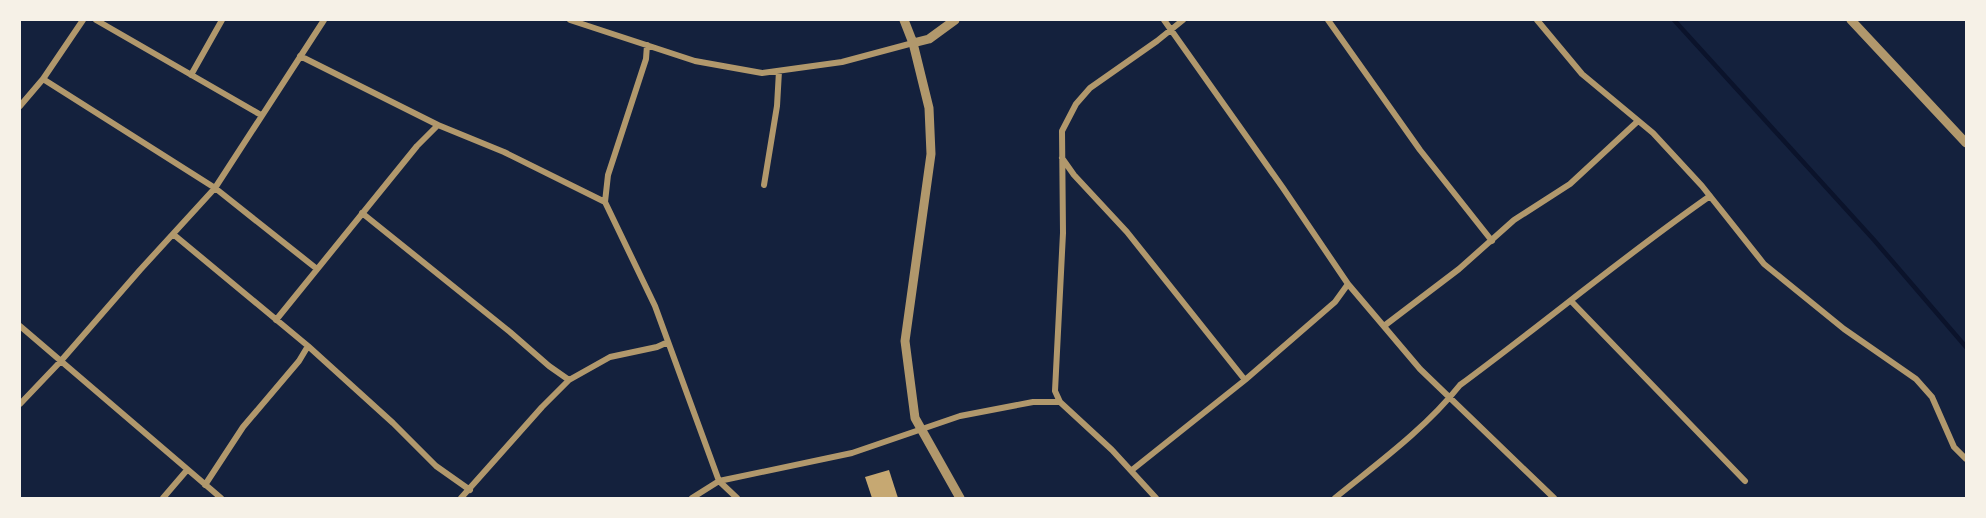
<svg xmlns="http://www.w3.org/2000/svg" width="1986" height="518" viewBox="0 0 1986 518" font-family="Barlow,sans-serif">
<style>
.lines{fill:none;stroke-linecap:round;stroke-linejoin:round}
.stream{stroke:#0b132b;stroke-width:4.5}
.building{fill:#c6a872}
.minor{stroke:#b1986c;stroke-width:6}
.tertiary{stroke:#b1986c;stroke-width:9}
</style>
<rect width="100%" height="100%" fill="#14213d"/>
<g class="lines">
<path class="stream" d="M 1674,20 L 1874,240 L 1966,347"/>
</g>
<path class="building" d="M 889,470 L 898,498 L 872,498 L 865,477 Z"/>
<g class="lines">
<path class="minor" d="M 96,20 L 261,115
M 570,20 L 695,61 L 762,73 L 842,62 L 913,43
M 1164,20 L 1283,188 L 1348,284 L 1420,369 L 1554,498
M 1328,20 L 1420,150 L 1492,241
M 1537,20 L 1582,74 L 1653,133 L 1702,186 L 1764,264 L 1844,329 L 1916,379 L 1932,397 L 1954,447 L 1966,459
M 647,45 L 646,59 L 608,175 L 605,202 L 655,306 L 719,481 L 737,498
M 300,56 L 438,125
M 191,75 L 222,20
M 43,79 L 215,188 L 317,269
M 20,106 L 43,79 L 83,20
M 1062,158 L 1074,175 L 1127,232 L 1245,380
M 764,185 L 777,106 L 779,71
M 362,213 L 510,332 L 549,366 L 569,380
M 173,234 L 308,346 L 393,423 L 436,466 L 470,490
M 1571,301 L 1745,481
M 276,320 L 417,146 L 438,125 L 504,152 L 605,202
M 20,326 L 221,498
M 1384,326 L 1459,269 L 1514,220 L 1570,184 L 1638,121
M 1060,402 L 1055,391 L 1063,233 L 1062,131 L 1076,104 L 1090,88 L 1157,41 L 1183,20
M 20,404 L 60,362 L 140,270 L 215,188 L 324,20
M 1132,470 L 1245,380 L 1335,302 L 1348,284
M 205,485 L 243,427 L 299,361 L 308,346
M 163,498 L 187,470
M 461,498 L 542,407 L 569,380 L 610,357 L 657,347 L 668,342
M 692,498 L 719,481 L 852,453 L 960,416 L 1033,402 L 1060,402 L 1112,450 L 1156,498
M 1335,498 C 1378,463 1425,429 1460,385 C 1544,323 1624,256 1710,196"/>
<path class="tertiary" d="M 904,20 L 913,43 L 929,108 L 931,154 L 905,341 L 915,418 L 960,498
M 1851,20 L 1966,143
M 913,43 L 929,39 L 955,20"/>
</g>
<rect width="1986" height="518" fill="none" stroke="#f6f1e7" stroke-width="42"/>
</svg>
